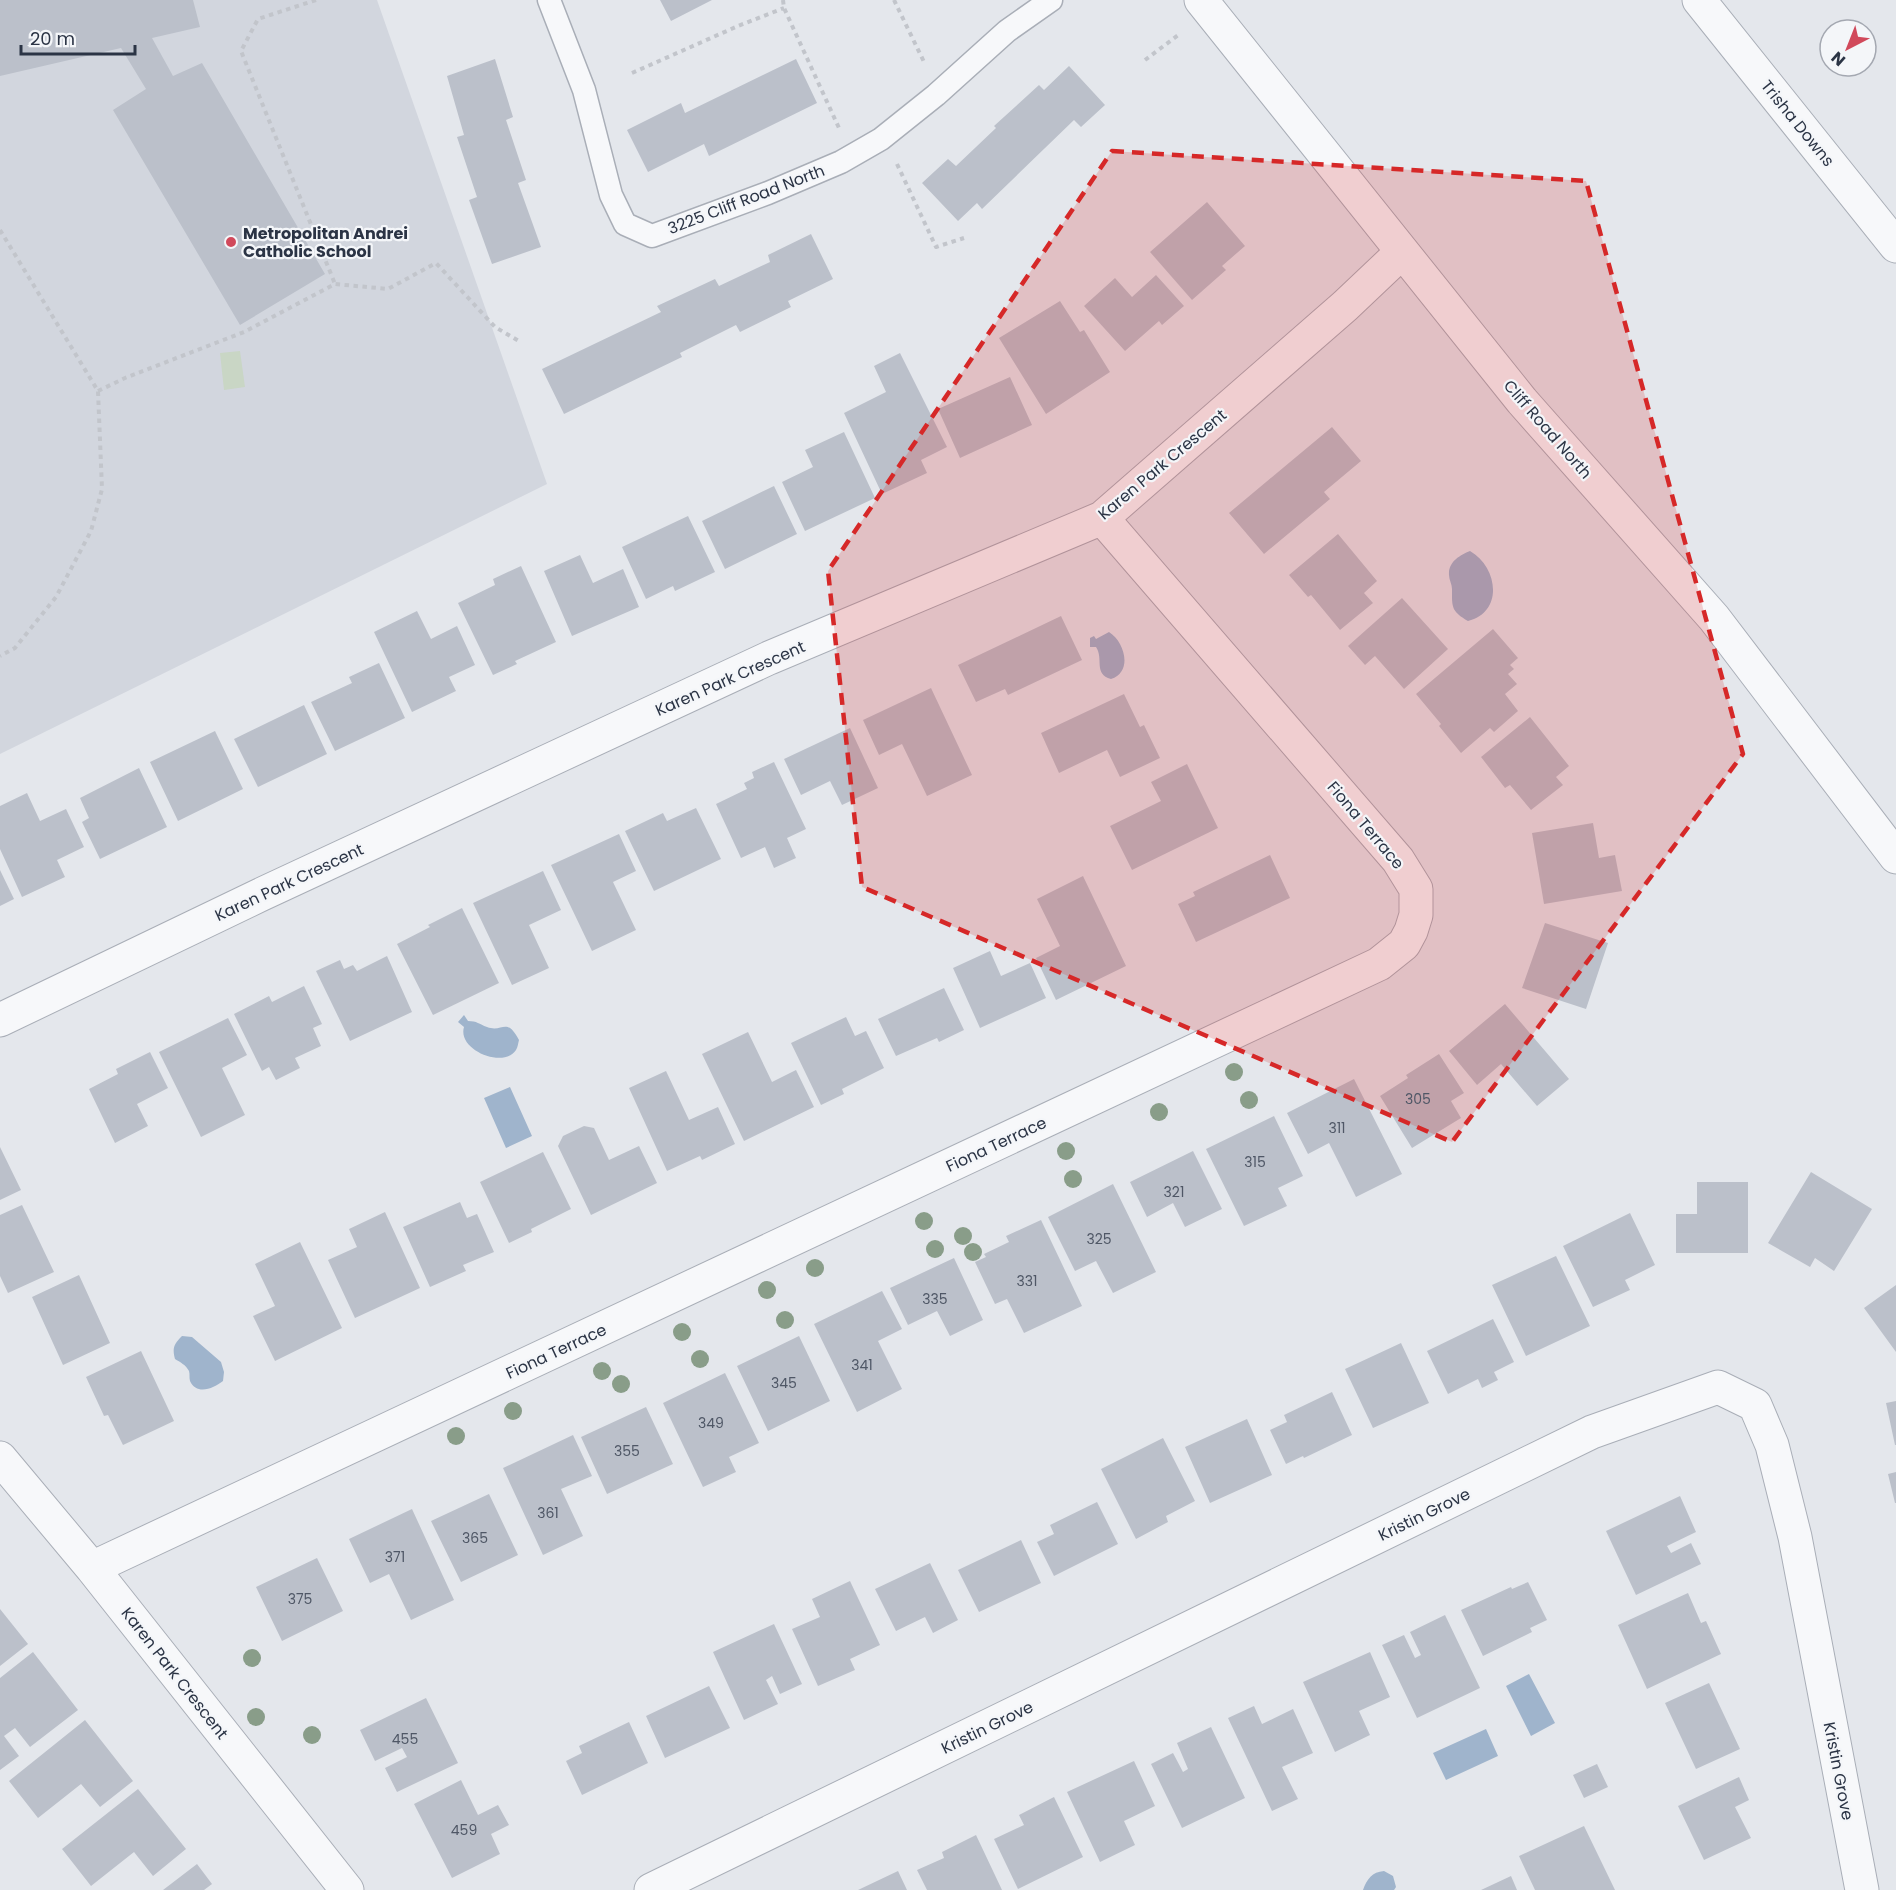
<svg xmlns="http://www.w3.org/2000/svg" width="1896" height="1890" viewBox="0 0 1896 1890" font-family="Poppins,sans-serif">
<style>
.built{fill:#d2d6de}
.green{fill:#c9d6c5}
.water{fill:#9fb4cc}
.building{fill:#bbc0ca}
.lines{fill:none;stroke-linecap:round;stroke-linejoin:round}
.service-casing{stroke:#a9aeb7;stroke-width:25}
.minor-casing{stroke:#a9aeb7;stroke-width:35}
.tertiary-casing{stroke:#a9aeb7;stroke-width:35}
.path{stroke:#c2c5cb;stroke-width:4;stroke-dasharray:4.5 4.5;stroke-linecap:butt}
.service{stroke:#f7f8fa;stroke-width:22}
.minor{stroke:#f7f8fa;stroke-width:33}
.tertiary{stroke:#f7f8fa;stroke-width:33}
.tree{fill:#899d89}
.marked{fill:#d62828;fill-opacity:0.2;stroke:#d62828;stroke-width:4.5;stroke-dasharray:12 8;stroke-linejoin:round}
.poi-dot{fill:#d1495b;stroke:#f4f6f9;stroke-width:2}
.labels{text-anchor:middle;stroke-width:4.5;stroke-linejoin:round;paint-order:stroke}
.number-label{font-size:14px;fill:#4f5766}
.street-label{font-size:16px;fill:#2b3445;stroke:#f4f6f9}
.poi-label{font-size:16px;font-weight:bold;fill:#2b3445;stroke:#f4f6f9;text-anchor:start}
</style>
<rect width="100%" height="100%" fill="#e4e7ec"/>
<path class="built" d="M 0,0 L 377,0 L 547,484 L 0,754 Z"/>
<path class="green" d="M 240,351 L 245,387 L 224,390 L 220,353 Z"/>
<path class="water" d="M 1470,551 C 1498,567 1504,612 1468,621 C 1451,611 1452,607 1452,589 C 1452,584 1449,580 1449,575 C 1448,562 1460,555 1470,551 Z
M 1109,632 C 1125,642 1133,672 1111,679 C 1093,674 1104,659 1096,647 L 1090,647 L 1090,638 L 1094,636 L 1096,639 Z
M 464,1015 L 468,1021 C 477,1021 479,1024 487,1027 C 503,1033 506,1016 519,1040 C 518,1043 518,1047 516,1050 C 504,1069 457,1050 464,1027 L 458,1022 Z
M 510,1087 L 532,1136 L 506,1148 L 484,1098 Z
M 182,1336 L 192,1337 L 221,1362 L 224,1372 L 223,1381 C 214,1388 197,1396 190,1381 C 189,1378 190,1374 189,1371 C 186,1365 180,1362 175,1359 C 172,1348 174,1344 182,1336 Z
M 1529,1674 L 1555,1723 L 1531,1736 L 1506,1686 Z
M 1486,1729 L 1498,1756 L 1446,1780 L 1433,1753 Z
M 1384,1871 L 1393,1876 L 1396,1887 L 1394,1890 L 1363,1890 C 1367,1879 1372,1872 1384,1871 Z"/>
<path class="building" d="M 0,0 L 193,0 L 200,27 L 152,38 L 173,76 L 202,63 L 325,274 L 240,325 L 113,110 L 146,89 L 121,48 L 0,76 Z
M 660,0 L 712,0 L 671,21 Z
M 495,59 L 513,117 L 506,120 L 526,180 L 518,183 L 541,247 L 492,264 L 469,200 L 477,197 L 457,137 L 464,135 L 447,76 Z
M 796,59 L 817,103 L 709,156 L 704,144 L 648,172 L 627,130 L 681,103 L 685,113 Z
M 1069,66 L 1105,105 L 1081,127 L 1074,120 L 982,209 L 977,203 L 958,221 L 922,183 L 948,159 L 956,166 L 996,128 L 994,126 L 1039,85 L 1044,90 Z
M 1207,202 L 1245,246 L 1222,266 L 1226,270 L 1192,300 L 1150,252 Z
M 811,234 L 833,279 L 788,301 L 791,307 L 740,332 L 736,325 L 680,353 L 682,357 L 564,414 L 542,369 L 661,312 L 657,306 L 715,279 L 719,286 L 770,262 L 768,255 Z
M 1156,275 L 1184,306 L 1162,325 L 1159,321 L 1125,351 L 1084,306 L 1115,278 L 1132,297 Z
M 1060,301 L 1080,332 L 1084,330 L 1110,372 L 1046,414 L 999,338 Z
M 900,353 L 947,447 L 921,460 L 927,473 L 882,494 L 844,413 L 886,392 L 874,366 Z
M 1010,377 L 1032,425 L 960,458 L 938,409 Z
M 1332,427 L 1361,461 L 1324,492 L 1330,499 L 1264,554 L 1229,513 Z
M 844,432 L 875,498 L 805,531 L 782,482 L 813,467 L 805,450 Z
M 774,486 L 797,534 L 725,569 L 702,521 Z
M 688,516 L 715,572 L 675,591 L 673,586 L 646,599 L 622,547 Z
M 1338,534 L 1377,581 L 1364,593 L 1373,603 L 1340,630 L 1311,595 L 1308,597 L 1289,575 Z
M 580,555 L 593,583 L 623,569 L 639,607 L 572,636 L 544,571 Z
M 521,566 L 556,642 L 515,661 L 517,664 L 493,675 L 458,603 L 495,585 L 493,579 Z
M 1402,598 L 1448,649 L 1404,689 L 1375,656 L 1365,665 L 1348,646 Z
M 417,611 L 431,639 L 457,626 L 475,665 L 449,677 L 456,691 L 412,712 L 374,632 Z
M 1061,616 L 1082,660 L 1008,695 L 1005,689 L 976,702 L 958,665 Z
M 1493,629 L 1518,658 L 1510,665 L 1514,669 L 1508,674 L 1517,684 L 1505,694 L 1518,711 L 1494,732 L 1490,728 L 1461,753 L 1439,726 L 1441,724 L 1416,694 Z
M 379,663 L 405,718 L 335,751 L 311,702 L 352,683 L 349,677 Z
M 931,688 L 972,775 L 927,796 L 902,744 L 879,755 L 863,720 Z
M 1124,694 L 1140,727 L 1144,725 L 1160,758 L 1120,777 L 1107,750 L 1059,773 L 1041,733 Z
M 304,705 L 327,754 L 258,787 L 234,739 Z
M 1530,717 L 1569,766 L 1556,777 L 1563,785 L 1531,810 L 1510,785 L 1505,788 L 1481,757 Z
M 850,728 L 878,788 L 842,805 L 830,781 L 801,795 L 784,759 Z
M 215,731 L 243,789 L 178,821 L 150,762 Z
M 774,762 L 806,829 L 787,838 L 796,858 L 774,868 L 765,847 L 741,858 L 716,804 L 747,789 L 744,783 L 754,778 L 752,772 Z
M 1187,764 L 1218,828 L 1132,870 L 1110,826 L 1161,801 L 1151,782 Z
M 139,768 L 167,827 L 100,859 L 82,822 L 89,818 L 80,798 Z
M 27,793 L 40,821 L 66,809 L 84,847 L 57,860 L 65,877 L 22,897 L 0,849 L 0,806 Z
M 696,808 L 721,859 L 654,891 L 625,831 L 663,813 L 667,821 Z
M 1593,823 L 1599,858 L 1615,855 L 1622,891 L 1544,904 L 1532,833 Z
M 619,834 L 636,871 L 613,882 L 636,930 L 592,951 L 551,865 Z
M 1270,855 L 1290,898 L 1196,942 L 1178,904 L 1195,896 L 1193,892 Z
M 0,870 L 14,899 L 0,906 Z
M 543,871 L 561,910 L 529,925 L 549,968 L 512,985 L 473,903 Z
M 1083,876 L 1126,966 L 1056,1000 L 1036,958 L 1060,946 L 1037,899 Z
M 462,908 L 499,983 L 433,1015 L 397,944 L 430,927 L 428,925 Z
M 1545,923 L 1608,943 L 1586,1009 L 1522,988 Z
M 990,951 L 1001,976 L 1030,963 L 1046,998 L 980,1028 L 953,968 Z
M 387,956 L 412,1012 L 350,1041 L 316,971 L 340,960 L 344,969 L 353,965 L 357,971 Z
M 304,986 L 322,1024 L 313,1028 L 321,1046 L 295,1058 L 300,1068 L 276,1080 L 269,1067 L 262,1071 L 234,1014 L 269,996 L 272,1002 Z
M 944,988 L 964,1030 L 939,1042 L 937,1038 L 896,1056 L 878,1019 Z
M 1505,1004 L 1569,1079 L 1537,1106 L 1501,1064 L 1477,1085 L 1449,1051 Z
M 846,1017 L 855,1036 L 866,1031 L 884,1068 L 842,1089 L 844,1094 L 821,1105 L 791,1043 Z
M 228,1018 L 247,1055 L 222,1068 L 245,1115 L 201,1137 L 159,1052 Z
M 748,1032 L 772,1082 L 796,1070 L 814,1107 L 744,1141 L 702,1054 Z
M 150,1052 L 168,1088 L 137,1104 L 148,1126 L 115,1143 L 89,1089 L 118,1074 L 116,1069 Z
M 1439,1054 L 1464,1093 L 1451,1101 L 1461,1118 L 1412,1148 L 1380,1096 L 1408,1078 L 1406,1075 Z
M 666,1071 L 689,1120 L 718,1107 L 735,1144 L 702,1160 L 700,1156 L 667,1171 L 629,1088 Z
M 1354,1079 L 1402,1174 L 1356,1197 L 1329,1143 L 1308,1154 L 1287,1113 Z
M 1274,1116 L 1303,1176 L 1278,1188 L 1287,1206 L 1244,1226 L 1206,1149 Z
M 584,1126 L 594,1128 L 609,1160 L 639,1146 L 657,1183 L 591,1215 L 558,1146 L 563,1136 Z
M 0,1147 L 21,1190 L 0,1200 Z
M 1193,1151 L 1222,1209 L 1185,1227 L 1173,1203 L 1147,1217 L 1130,1182 Z
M 543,1152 L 571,1209 L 531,1229 L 532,1232 L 509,1243 L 480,1182 Z
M 1811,1172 L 1872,1209 L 1834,1271 L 1815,1258 L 1810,1267 L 1768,1243 Z
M 1697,1182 L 1748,1182 L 1748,1253 L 1676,1253 L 1676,1214 L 1697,1214 Z
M 1113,1184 L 1156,1272 L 1113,1293 L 1096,1261 L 1075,1271 L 1048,1217 Z
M 460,1202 L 467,1218 L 477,1214 L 494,1252 L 463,1265 L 466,1271 L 430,1287 L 403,1227 Z
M 22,1205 L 54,1272 L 8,1293 L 0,1276 L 0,1215 Z
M 385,1212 L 420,1288 L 355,1318 L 328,1260 L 357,1247 L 349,1229 Z
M 1630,1213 L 1655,1265 L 1625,1280 L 1630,1290 L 1593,1307 L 1563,1246 Z
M 1041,1220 L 1082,1306 L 1024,1333 L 1007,1299 L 995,1304 L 975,1262 L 986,1257 L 984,1254 L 1009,1242 L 1006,1236 Z
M 300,1242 L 342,1328 L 275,1361 L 253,1316 L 275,1306 L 255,1264 Z
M 1556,1256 L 1590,1326 L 1526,1356 L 1492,1285 Z
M 954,1258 L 983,1320 L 950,1336 L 937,1311 L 908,1325 L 890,1288 Z
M 79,1275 L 110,1343 L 63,1365 L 32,1297 Z
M 1896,1285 L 1896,1352 L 1864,1308 Z
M 882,1291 L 902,1329 L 878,1341 L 902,1389 L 857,1412 L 814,1324 Z
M 1493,1319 L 1514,1362 L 1494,1372 L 1498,1380 L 1482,1388 L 1478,1379 L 1448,1394 L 1427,1351 Z
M 799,1336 L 830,1401 L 768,1431 L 737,1366 Z
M 1401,1343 L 1429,1403 L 1373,1428 L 1345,1369 Z
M 141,1351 L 174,1421 L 123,1445 L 108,1415 L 104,1416 L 86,1377 Z
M 725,1373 L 759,1443 L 729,1457 L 736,1472 L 703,1487 L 663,1403 Z
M 1332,1392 L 1352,1435 L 1304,1458 L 1303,1456 L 1286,1464 L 1270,1430 L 1287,1422 L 1284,1415 Z
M 1896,1401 L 1896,1445 L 1895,1445 L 1886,1403 Z
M 646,1407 L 673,1464 L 607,1494 L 581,1437 Z
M 1247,1419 L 1272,1475 L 1210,1503 L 1185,1447 Z
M 573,1435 L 592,1476 L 561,1489 L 583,1536 L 543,1555 L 503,1468 Z
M 1163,1438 L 1195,1501 L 1166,1516 L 1168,1522 L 1136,1539 L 1101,1469 Z
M 1896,1472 L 1896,1503 L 1895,1503 L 1888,1474 Z
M 489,1494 L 518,1555 L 461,1582 L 431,1521 Z
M 1680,1496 L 1696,1532 L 1667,1546 L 1671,1553 L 1691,1543 L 1701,1564 L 1636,1595 L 1606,1531 Z
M 1097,1502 L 1118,1544 L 1054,1576 L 1037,1542 L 1054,1534 L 1050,1525 Z
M 412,1509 L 454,1600 L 411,1620 L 389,1574 L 370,1583 L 349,1539 Z
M 1021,1540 L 1041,1583 L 979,1612 L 958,1570 Z
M 317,1558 L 343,1611 L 282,1641 L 256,1587 Z
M 930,1563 L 958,1620 L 933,1633 L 925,1617 L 896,1631 L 875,1589 Z
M 850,1581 L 880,1645 L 850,1659 L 855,1670 L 818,1686 L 792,1629 L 820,1617 L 812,1599 Z
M 1528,1582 L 1547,1620 L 1530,1628 L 1532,1632 L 1483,1656 L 1461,1610 L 1511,1587 L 1512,1589 Z
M 1688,1593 L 1701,1623 L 1706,1621 L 1721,1654 L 1647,1689 L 1618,1625 Z
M 0,1609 L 28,1644 L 0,1666 Z
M 1445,1615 L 1480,1688 L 1417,1718 L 1382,1645 L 1404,1635 L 1415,1658 L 1421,1655 L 1410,1632 Z
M 774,1624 L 802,1684 L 780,1694 L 772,1676 L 766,1680 L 778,1704 L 744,1720 L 713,1652 Z
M 33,1652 L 78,1710 L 30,1747 L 15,1728 L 4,1736 L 19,1756 L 0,1770 L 0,1678 Z
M 1370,1652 L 1390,1697 L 1359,1711 L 1370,1735 L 1335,1752 L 1303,1682 Z
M 1709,1683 L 1740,1749 L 1696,1769 L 1665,1703 Z
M 709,1686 L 730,1728 L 665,1758 L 646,1716 Z
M 426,1698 L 458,1763 L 397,1792 L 385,1768 L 407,1757 L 402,1748 L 375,1761 L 360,1730 Z
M 1254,1706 L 1262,1724 L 1293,1709 L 1313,1753 L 1282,1767 L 1298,1799 L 1272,1811 L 1228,1718 Z
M 85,1720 L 133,1781 L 100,1807 L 81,1784 L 38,1818 L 9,1781 Z
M 629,1722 L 648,1763 L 582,1795 L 566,1761 L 582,1753 L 579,1746 Z
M 1211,1727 L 1245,1798 L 1182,1828 L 1151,1764 L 1173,1753 L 1183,1772 L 1188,1769 L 1177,1743 Z
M 1134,1761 L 1155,1806 L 1124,1821 L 1135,1845 L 1100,1862 L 1067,1792 Z
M 1597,1764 L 1608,1787 L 1584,1798 L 1573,1775 Z
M 1739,1777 L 1749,1800 L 1735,1807 L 1751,1838 L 1704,1860 L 1678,1806 Z
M 461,1780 L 478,1815 L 498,1805 L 509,1825 L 491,1834 L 500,1854 L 452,1878 L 414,1804 Z
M 138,1789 L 186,1849 L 153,1876 L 134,1852 L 91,1886 L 62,1849 Z
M 1054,1797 L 1083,1857 L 1018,1889 L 994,1839 L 1024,1825 L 1019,1815 Z
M 1584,1826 L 1615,1890 L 1535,1890 L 1519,1856 Z
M 976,1835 L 1002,1890 L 927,1890 L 917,1870 L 944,1858 L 942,1852 Z
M 197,1864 L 212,1884 L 204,1890 L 163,1890 Z
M 898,1871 L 907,1890 L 858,1890 Z
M 1511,1876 L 1517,1890 L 1481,1890 Z"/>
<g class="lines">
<g class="service-casing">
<path id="service" d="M 549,0 L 584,90 L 611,195 L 625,224 L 652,236 L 768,193 L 841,162 L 881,139 L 936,95 L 1007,31 L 1051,0"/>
</g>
<g class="minor-casing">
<path id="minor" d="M 1699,0 L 1896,246
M 0,1020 L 260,895 L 769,658 L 1102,518 L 1345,306 L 1402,252
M 0,1458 L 92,1568 L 347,1890
M 92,1568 L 1379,964 L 1404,944 L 1411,931 L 1416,915 L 1416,889 L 1398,860 L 1102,518
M 651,1890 L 1592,1432 L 1718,1387 L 1755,1405 L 1772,1445 L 1795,1537 L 1862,1890"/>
</g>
<g class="tertiary-casing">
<path id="tertiary" d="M 1201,0 L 1522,401 L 1714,618 L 1896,857"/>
</g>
<path class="path" d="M 316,0 L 258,19 L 241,51 L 335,284
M 783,0 L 784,8 L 839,128
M 894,0 L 925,64
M 1145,60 L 1181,33
M 632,73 L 738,26 L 784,8
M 897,164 L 936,247 L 964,238
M 0,230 L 98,391 L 102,489 L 91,531 L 56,597 L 15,648 L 0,656
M 98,391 L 125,378 L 244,332 L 335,284 L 388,289 L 436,263 L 495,327 L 519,341"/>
<use href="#service" class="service"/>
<use href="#minor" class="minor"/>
<use href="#tertiary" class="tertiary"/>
</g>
<g class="tree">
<circle cx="1234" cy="1072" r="9"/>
<circle cx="1249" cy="1100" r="9"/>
<circle cx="1159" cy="1112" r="9"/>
<circle cx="1066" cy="1151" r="9"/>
<circle cx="1073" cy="1179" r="9"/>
<circle cx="924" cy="1221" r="9"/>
<circle cx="963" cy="1236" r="9"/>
<circle cx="935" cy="1249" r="9"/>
<circle cx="973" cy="1252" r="9"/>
<circle cx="815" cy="1268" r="9"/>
<circle cx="767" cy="1290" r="9"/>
<circle cx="785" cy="1320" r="9"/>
<circle cx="682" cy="1332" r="9"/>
<circle cx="700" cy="1359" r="9"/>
<circle cx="602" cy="1371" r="9"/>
<circle cx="621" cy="1384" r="9"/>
<circle cx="513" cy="1411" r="9"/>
<circle cx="456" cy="1436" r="9"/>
<circle cx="252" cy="1658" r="9"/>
<circle cx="256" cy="1717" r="9"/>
<circle cx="312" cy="1735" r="9"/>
</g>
<path class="marked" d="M 1112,151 L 1586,181 L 1743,754 L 1452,1142 L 862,887 L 828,571 Z"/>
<circle class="poi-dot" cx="231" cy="242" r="6"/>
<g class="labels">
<g class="number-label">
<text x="1418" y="1104">305</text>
<text x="1337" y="1133">311</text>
<text x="1255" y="1167">315</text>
<text x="1174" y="1197">321</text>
<text x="1099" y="1244">325</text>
<text x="1027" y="1286">331</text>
<text x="935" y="1304">335</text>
<text x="862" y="1370">341</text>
<text x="784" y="1388">345</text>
<text x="711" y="1428">349</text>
<text x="627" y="1456">355</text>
<text x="548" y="1518">361</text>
<text x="475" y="1543">365</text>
<text x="395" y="1562">371</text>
<text x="300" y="1604">375</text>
<text x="405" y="1744">455</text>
<text x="464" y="1835">459</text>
</g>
<g class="street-label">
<text transform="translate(1798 123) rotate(51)" y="6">Trisha Downs</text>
<text transform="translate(746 199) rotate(-21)" y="6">3225 Cliff Road North</text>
<text transform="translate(1548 429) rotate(49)" y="6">Cliff Road North</text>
<text transform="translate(1162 464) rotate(-40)" y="6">Karen Park Crescent</text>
<text transform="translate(730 678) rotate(-24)" y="6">Karen Park Crescent</text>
<text transform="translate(1366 825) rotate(50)" y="6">Fiona Terrace</text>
<text transform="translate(289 882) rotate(-25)" y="6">Karen Park Crescent</text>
<text transform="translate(996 1144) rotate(-25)" y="6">Fiona Terrace</text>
<text transform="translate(556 1351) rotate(-25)" y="6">Fiona Terrace</text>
<text transform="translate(1424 1514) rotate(-26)" y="6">Kristin Grove</text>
<text transform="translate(175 1673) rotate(52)" y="6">Karen Park Crescent</text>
<text transform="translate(987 1727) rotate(-26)" y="6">Kristin Grove</text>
<text transform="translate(1839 1771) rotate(79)" y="6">Kristin Grove</text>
</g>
<g class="poi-label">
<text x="243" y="239">Metropolitan Andrei<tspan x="243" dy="18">Catholic School</tspan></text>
</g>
</g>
<g transform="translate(1848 48) rotate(222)"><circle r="28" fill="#f4f6f9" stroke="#a4a8b1" stroke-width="1.5"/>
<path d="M0-4.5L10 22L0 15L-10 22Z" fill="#d1495b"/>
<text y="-9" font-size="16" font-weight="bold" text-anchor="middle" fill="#2b3445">N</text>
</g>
<path d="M21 45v9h114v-9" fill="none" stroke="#2b3445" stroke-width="3"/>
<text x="30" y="45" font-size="18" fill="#2b3445" stroke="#f4f6f9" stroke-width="4.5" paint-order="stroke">20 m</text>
</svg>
